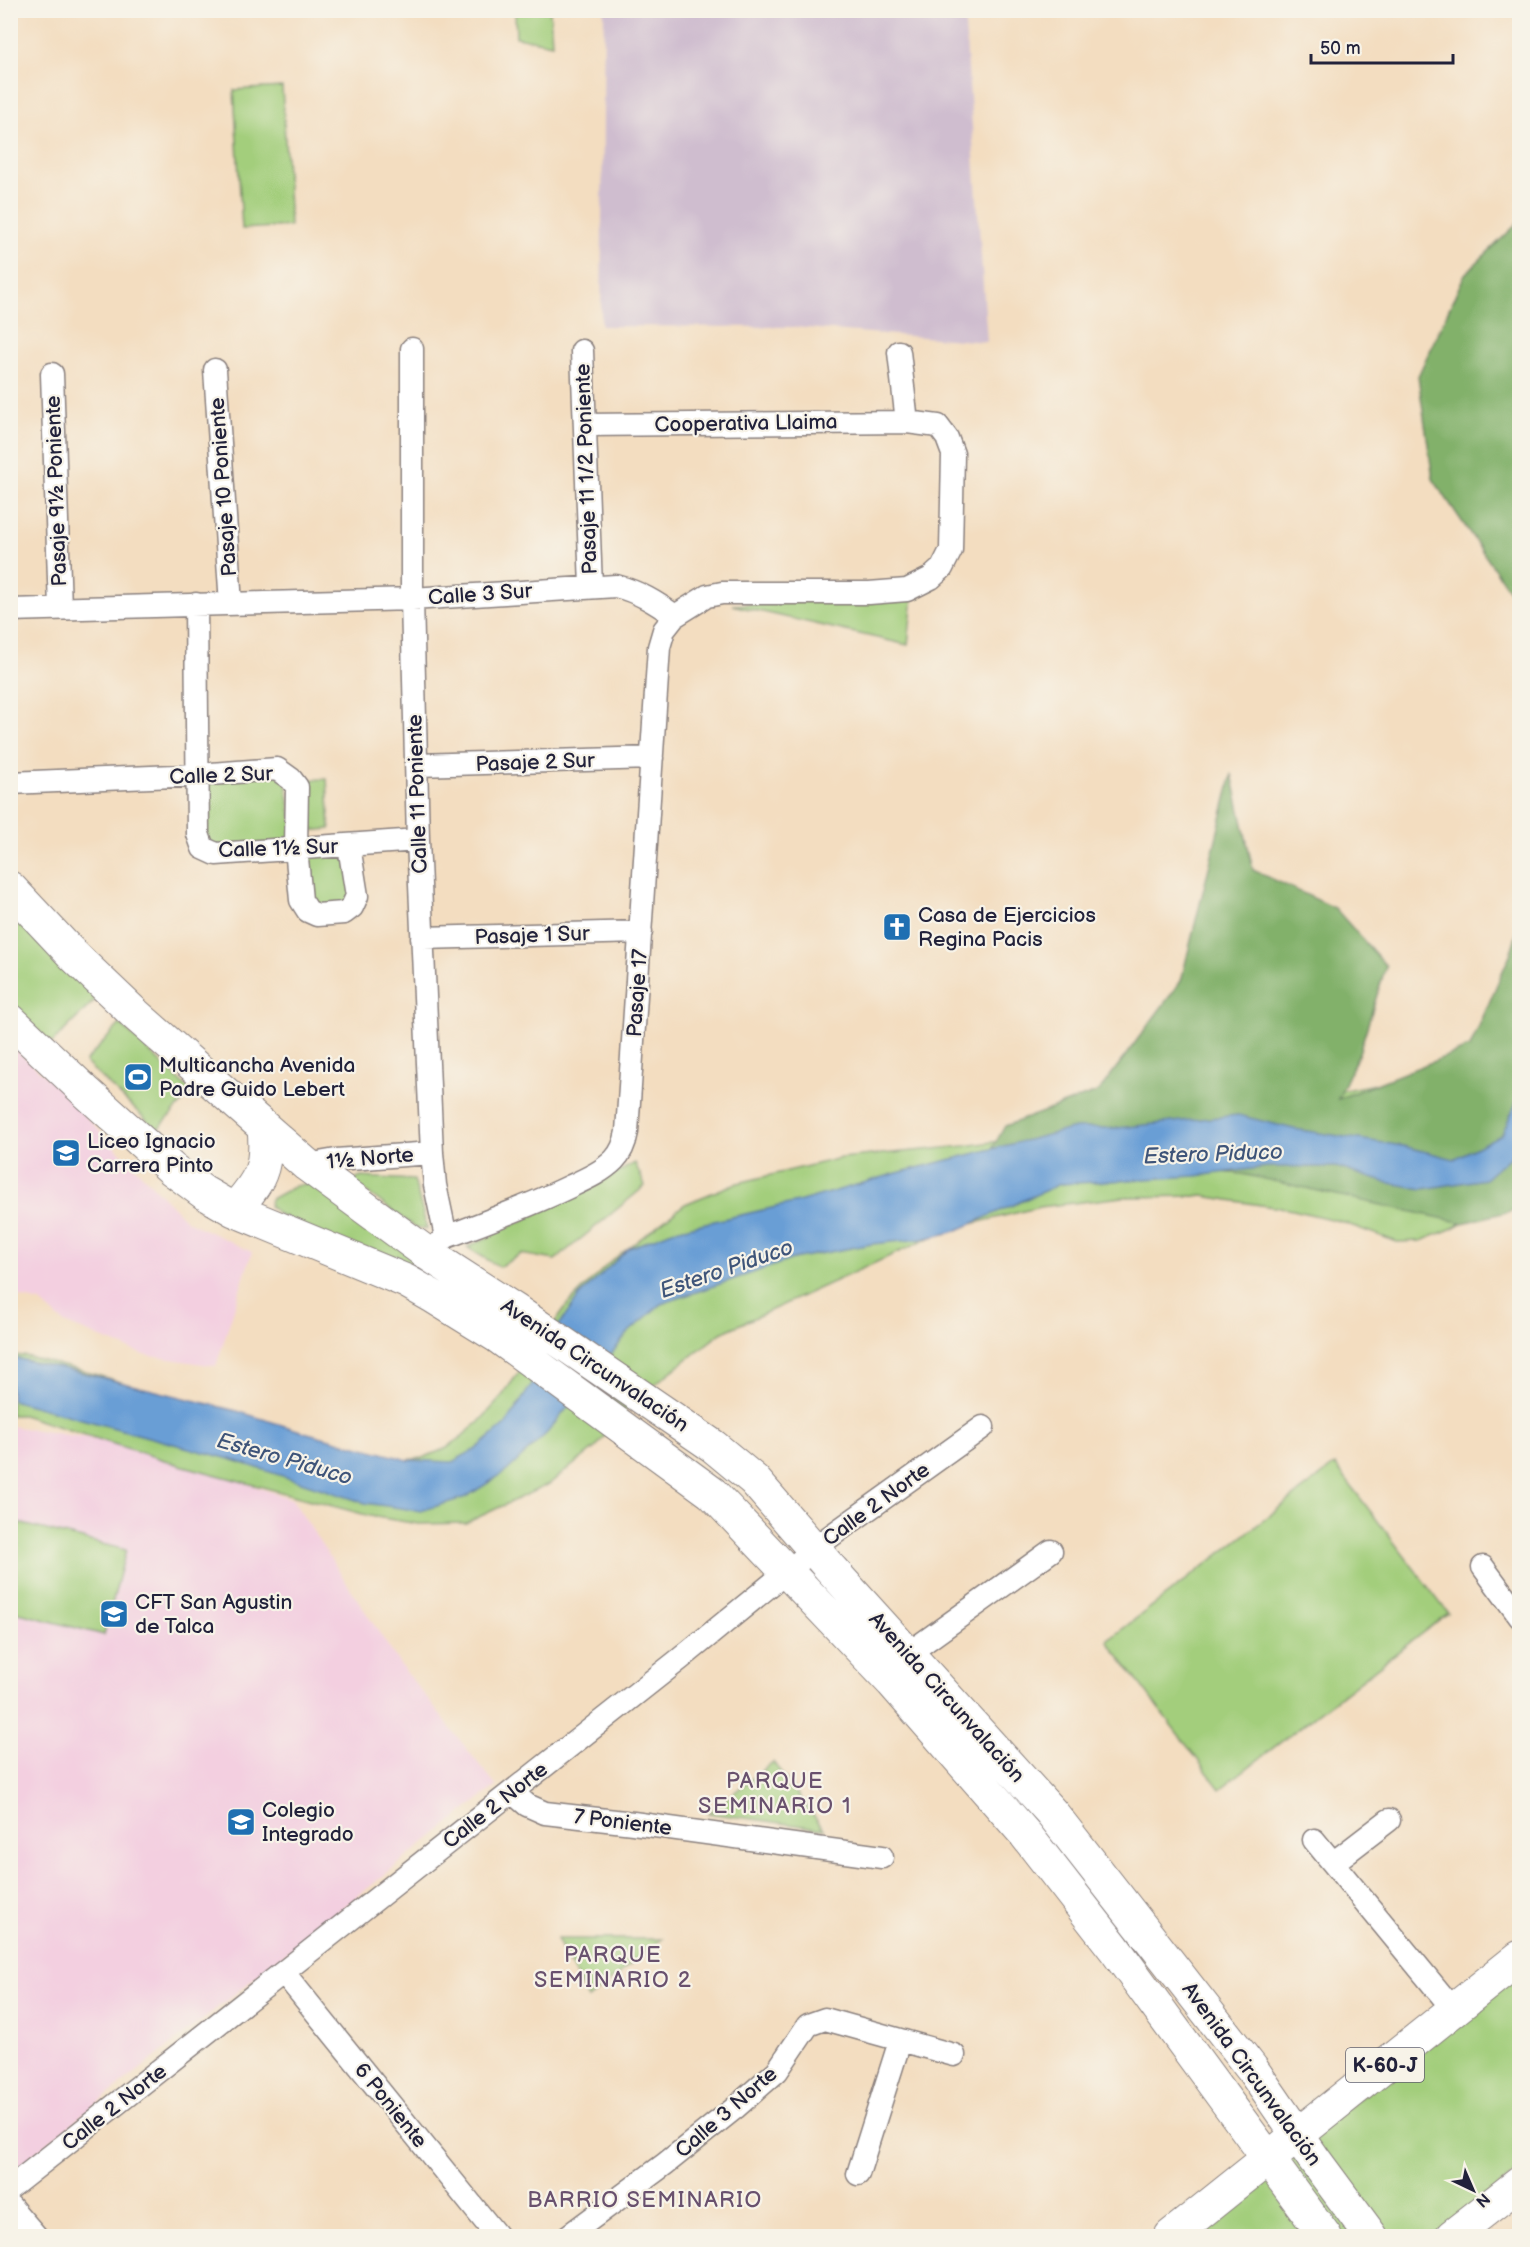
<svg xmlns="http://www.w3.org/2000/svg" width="1530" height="2247" viewBox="0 0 1530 2247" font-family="'Balsamiq Sans',sans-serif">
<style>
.built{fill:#f3cfe0}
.industrial{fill:#cfbdcf}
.green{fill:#a3ce7b;stroke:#62785b;stroke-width:1.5}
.forest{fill:#82b16b;stroke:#526a53;stroke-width:1.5}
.water{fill:#699ed5;stroke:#466088;stroke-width:1.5}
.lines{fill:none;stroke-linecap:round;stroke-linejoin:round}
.street-casing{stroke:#8a807e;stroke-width:25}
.primary-casing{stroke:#8a807e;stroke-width:35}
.street{stroke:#fff;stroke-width:22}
.primary{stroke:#fff;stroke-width:33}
.labels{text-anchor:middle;stroke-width:4.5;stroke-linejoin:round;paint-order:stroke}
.shield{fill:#f7f3e8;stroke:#62616f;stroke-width:1.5}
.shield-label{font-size:20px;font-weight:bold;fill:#22223b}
.street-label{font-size:21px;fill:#22223b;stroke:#f7f3e8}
.poi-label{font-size:21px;fill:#22223b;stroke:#f7f3e8;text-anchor:start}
.water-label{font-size:22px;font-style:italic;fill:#3e5479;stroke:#f7f3e8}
.neighbourhood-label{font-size:22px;letter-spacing:1.5px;fill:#69516e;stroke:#f7f3e8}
</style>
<rect width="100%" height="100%" fill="#f7f3e8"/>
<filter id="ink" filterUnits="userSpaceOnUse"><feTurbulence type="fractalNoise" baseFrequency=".0167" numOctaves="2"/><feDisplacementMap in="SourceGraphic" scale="12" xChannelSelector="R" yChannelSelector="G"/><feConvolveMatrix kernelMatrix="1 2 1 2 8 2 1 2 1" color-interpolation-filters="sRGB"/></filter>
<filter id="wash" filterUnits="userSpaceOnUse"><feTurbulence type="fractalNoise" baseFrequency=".008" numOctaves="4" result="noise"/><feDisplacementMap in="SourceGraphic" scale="24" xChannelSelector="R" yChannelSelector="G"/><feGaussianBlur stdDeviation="1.35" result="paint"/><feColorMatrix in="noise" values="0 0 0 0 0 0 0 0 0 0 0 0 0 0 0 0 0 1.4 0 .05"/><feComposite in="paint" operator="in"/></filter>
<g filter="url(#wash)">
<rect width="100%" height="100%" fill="#f3ddc0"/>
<path class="built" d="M 10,1044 L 55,1085 L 187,1221 L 252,1252 L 216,1366 L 144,1355 L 64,1323 L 41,1302 L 11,1295 Z
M 11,1426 L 132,1445 L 292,1499 L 399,1663 L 496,1786 L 11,2172 Z"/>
<path class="industrial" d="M 604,11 L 964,11 L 987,342 L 793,327 L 601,326 Z"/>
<path class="green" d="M 515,11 L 550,11 L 552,44 L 516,37 Z
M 282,87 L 290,226 L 242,229 L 234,90 Z
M 913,596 L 908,645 L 732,605 Z
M 285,774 L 296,848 L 349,846 L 357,896 L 317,915 L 296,848 L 203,848 L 198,775 Z
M 327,779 L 330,829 L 306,831 L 303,780 Z
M 10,901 L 103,992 L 51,1044 L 11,1004 Z
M 120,1024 L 192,1092 L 157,1130 L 85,1062 Z
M 1406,1078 L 1485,1209 L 1453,1228 L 1421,1241 L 1397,1242 L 1339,1221 L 1293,1210 L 1203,1196 L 1123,1197 L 1040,1207 L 947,1230 L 721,1333 L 633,1401 L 596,1447 L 549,1484 L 466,1523 L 418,1524 L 370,1516 L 180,1465 L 22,1415 L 11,1415 L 10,1355 L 25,1356 L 87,1372 L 390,1462 L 422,1458 L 447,1448 L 478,1423 L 499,1400 L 567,1305 L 609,1263 L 685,1204 L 734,1184 L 841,1158 L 965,1146 L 1303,1098 Z
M 635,1163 L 645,1186 L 555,1260 L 521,1254 L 499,1267 L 467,1247 L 571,1197 Z
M 361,1177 L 414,1180 L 427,1229 L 416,1228 L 352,1181 Z
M 314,1182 L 520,1333 L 280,1215 L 269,1206 L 271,1199 L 295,1186 Z
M 1335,1465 L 1448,1613 L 1220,1789 L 1107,1641 Z
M 11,1521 L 126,1550 L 104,1635 L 11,1611 Z
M 773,1762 L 824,1829 L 708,1813 Z
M 557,1939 L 662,1939 L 588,1999 Z
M 1519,1970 L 1519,2171 L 1437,2236 L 1187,2236 Z"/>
<path class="forest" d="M 1519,222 L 1519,605 L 1433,479 L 1418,376 L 1465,274 Z
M 1232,774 L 1253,870 L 1335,908 L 1386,966 L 1359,1053 L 1338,1099 L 1470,1047 L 1511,952 L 1519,926 L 1519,1209 L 1463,1223 L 1242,1174 L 1165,1167 L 963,1200 L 1005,1126 L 1099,1091 L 1181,981 Z"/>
<path class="water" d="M 1519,1097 L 1519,1149 L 1485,1179 L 1423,1189 L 1384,1182 L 1336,1167 L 1267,1167 L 1196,1176 L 1060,1184 L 953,1232 L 922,1239 L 872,1244 L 793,1259 L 661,1304 L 629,1332 L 547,1433 L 507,1471 L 466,1497 L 421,1511 L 365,1503 L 233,1460 L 11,1400 L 10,1357 L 75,1371 L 237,1411 L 304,1432 L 408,1460 L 452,1462 L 476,1449 L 506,1424 L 532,1384 L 547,1343 L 579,1296 L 629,1248 L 675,1230 L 798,1202 L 897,1173 L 1075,1128 L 1117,1128 L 1238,1115 L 1294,1129 L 1403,1146 L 1454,1159 L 1502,1134 Z"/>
</g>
<g filter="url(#ink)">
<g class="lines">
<g class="street-casing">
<path id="street" d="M 412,349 L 412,599 L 418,840 L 432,1153 L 435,1185 L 446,1237
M 582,351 L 591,587
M 899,352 L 907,422
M 215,370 L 231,604
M 52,374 L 60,608
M 196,604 L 198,834 L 203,848 L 216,854 L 418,840
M 10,610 L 412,599 L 616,586 C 639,592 655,602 675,616 L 707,596 L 722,593 L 869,593 L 907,590 L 931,578 L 942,568 L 951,550 L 953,454 L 947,438 L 938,426 L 907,422 L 585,425
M 417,765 L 652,758
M 10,783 L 198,775 L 277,769 L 291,779 L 297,787 L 296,848 L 301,900 L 308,911 L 317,915 L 344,913 L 352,907 L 357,896 L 349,846
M 422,938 L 641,932
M 307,1165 L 336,1160 L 432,1153
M 436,1246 L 446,1237 C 488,1221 530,1206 571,1186 C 586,1179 602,1172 614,1160 C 622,1152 625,1143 627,1132 L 659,647 L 664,630 L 675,616
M 1483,1567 L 1520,1617
M 909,1653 L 1051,1551
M 512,1792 L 527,1805 L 545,1813 L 633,1823 L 882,1857
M 1314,1840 L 1453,2009
M 1333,1863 L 1389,1820
M 284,1973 L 497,2236
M 858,2174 L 900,2041
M 10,2188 L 680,1659 L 828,1538 L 983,1427
M 10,2206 L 36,2236
M 568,2236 L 665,2164 L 735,2108 L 777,2071 L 808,2025 L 825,2019 L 954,2055"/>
</g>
<g class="primary-casing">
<path id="primary" d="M 10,888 L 73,955 L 136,1015 L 307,1165 L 428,1254 L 516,1311 L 713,1446 L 754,1480 L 830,1568 L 1052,1813 L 1252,2069 L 1314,2159 L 1371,2236
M 10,1020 L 85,1091 L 172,1169 L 203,1192 L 234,1210 L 406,1281 L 434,1297 L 497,1336 L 712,1493 L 892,1682 L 1026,1835 L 1114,1948 L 1325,2236
M 234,1210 C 260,1181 268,1168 264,1129
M 1171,2236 L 1520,1957
M 1452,2236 L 1520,2183"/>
</g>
<use href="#street" class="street"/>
<use href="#primary" class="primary"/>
</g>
</g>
<defs>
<g id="church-square" transform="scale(1.5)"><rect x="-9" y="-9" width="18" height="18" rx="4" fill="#1f6fb2" stroke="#f7f3e8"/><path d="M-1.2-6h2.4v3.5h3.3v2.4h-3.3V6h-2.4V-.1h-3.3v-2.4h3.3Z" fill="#fff"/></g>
<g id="stadium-square" transform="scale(1.5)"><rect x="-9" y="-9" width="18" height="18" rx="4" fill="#1f6fb2" stroke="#f7f3e8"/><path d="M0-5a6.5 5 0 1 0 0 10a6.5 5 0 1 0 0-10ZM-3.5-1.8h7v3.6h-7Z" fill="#fff"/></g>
<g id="school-square" transform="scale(1.5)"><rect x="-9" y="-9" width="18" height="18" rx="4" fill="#1f6fb2" stroke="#f7f3e8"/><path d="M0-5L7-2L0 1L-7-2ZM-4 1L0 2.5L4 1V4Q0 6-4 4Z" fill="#fff"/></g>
<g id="university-square" transform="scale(1.5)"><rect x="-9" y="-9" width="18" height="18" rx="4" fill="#1f6fb2" stroke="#f7f3e8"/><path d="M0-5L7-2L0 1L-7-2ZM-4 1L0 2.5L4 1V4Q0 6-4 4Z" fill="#fff"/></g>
</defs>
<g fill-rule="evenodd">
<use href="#church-square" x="897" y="927"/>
<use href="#stadium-square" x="138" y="1077"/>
<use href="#school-square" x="66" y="1153"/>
<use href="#university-square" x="114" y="1614"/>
<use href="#school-square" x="241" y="1822"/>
</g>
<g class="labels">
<rect class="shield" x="1346" y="2048" width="78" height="34" rx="4.5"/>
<g class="shield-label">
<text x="1385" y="2072">K-60-J</text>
</g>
<g class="street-label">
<text transform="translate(746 423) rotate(-1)" y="7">Cooperativa Llaima</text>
<text transform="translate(586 469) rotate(-92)" y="7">Pasaje 11 1/2 Poniente</text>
<text transform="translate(223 487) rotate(-94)" y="7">Pasaje 10 Poniente</text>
<text transform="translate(56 491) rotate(-92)" y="7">Pasaje 9½ Poniente</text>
<text transform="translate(480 594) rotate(-4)" y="7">Calle 3 Sur</text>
<text transform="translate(535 762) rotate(-2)" y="7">Pasaje 2 Sur</text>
<text transform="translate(221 775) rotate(-2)" y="7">Calle 2 Sur</text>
<text transform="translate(417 794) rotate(-92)" y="7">Calle 11 Poniente</text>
<text transform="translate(278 848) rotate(-2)" y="7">Calle 1½ Sur</text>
<text transform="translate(532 935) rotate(-2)" y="7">Pasaje 1 Sur</text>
<text transform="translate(637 993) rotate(-86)" y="7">Pasaje 17</text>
<text transform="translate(370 1158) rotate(-5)" y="7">1½ Norte</text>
<text transform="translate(595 1365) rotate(34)" y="7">Avenida Circunvalación</text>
<text transform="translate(876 1504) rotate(-36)" y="7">Calle 2 Norte</text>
<text transform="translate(947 1697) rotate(48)" y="7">Avenida Circunvalación</text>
<text transform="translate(495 1805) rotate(-38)" y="7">Calle 2 Norte</text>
<text transform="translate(623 1822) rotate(7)" y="7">7 Poniente</text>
<text transform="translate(1252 2074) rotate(54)" y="7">Avenida Circunvalación</text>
<text transform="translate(391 2105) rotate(51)" y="7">6 Poniente</text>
<text transform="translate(114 2107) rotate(-38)" y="7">Calle 2 Norte</text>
<text transform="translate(726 2112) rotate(-41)" y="7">Calle 3 Norte</text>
</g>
<g class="poi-label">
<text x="918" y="922">Casa de Ejercicios<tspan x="918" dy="24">Regina Pacis</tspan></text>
<text x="159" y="1072">Multicancha Avenida<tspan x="159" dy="24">Padre Guido Lebert</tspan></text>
<text x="87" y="1148">Liceo Ignacio<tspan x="87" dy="24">Carrera Pinto</tspan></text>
<text x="135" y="1609">CFT San Agustin<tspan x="135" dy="24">de Talca</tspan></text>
<text x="262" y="1817">Colegio<tspan x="262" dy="24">Integrado</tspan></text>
</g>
<g class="water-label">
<text transform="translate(1213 1153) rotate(-2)" y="8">Estero Piduco</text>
<text transform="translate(726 1268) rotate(-19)" y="8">Estero Piduco</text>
<text transform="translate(285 1458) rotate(16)" y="8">Estero Piduco</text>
</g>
<g class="neighbourhood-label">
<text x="775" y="1788">PARQUE<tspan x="775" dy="25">SEMINARIO 1</tspan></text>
<text x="613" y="1962">PARQUE<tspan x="613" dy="25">SEMINARIO 2</tspan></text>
<text x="645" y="2207">BARRIO SEMINARIO</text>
</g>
</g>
<rect width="1530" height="2247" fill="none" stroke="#f7f3e8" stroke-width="36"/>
<g transform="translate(1473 2190) rotate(136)" stroke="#f7f3e8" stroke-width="4.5" paint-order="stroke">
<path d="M0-4.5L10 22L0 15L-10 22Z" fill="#22223b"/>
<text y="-9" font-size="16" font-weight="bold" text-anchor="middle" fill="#22223b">N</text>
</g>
<path d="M1311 54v9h142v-9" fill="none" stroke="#22223b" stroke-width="3"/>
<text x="1320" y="54" font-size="18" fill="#22223b" stroke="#f7f3e8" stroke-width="4.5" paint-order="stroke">50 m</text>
</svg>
